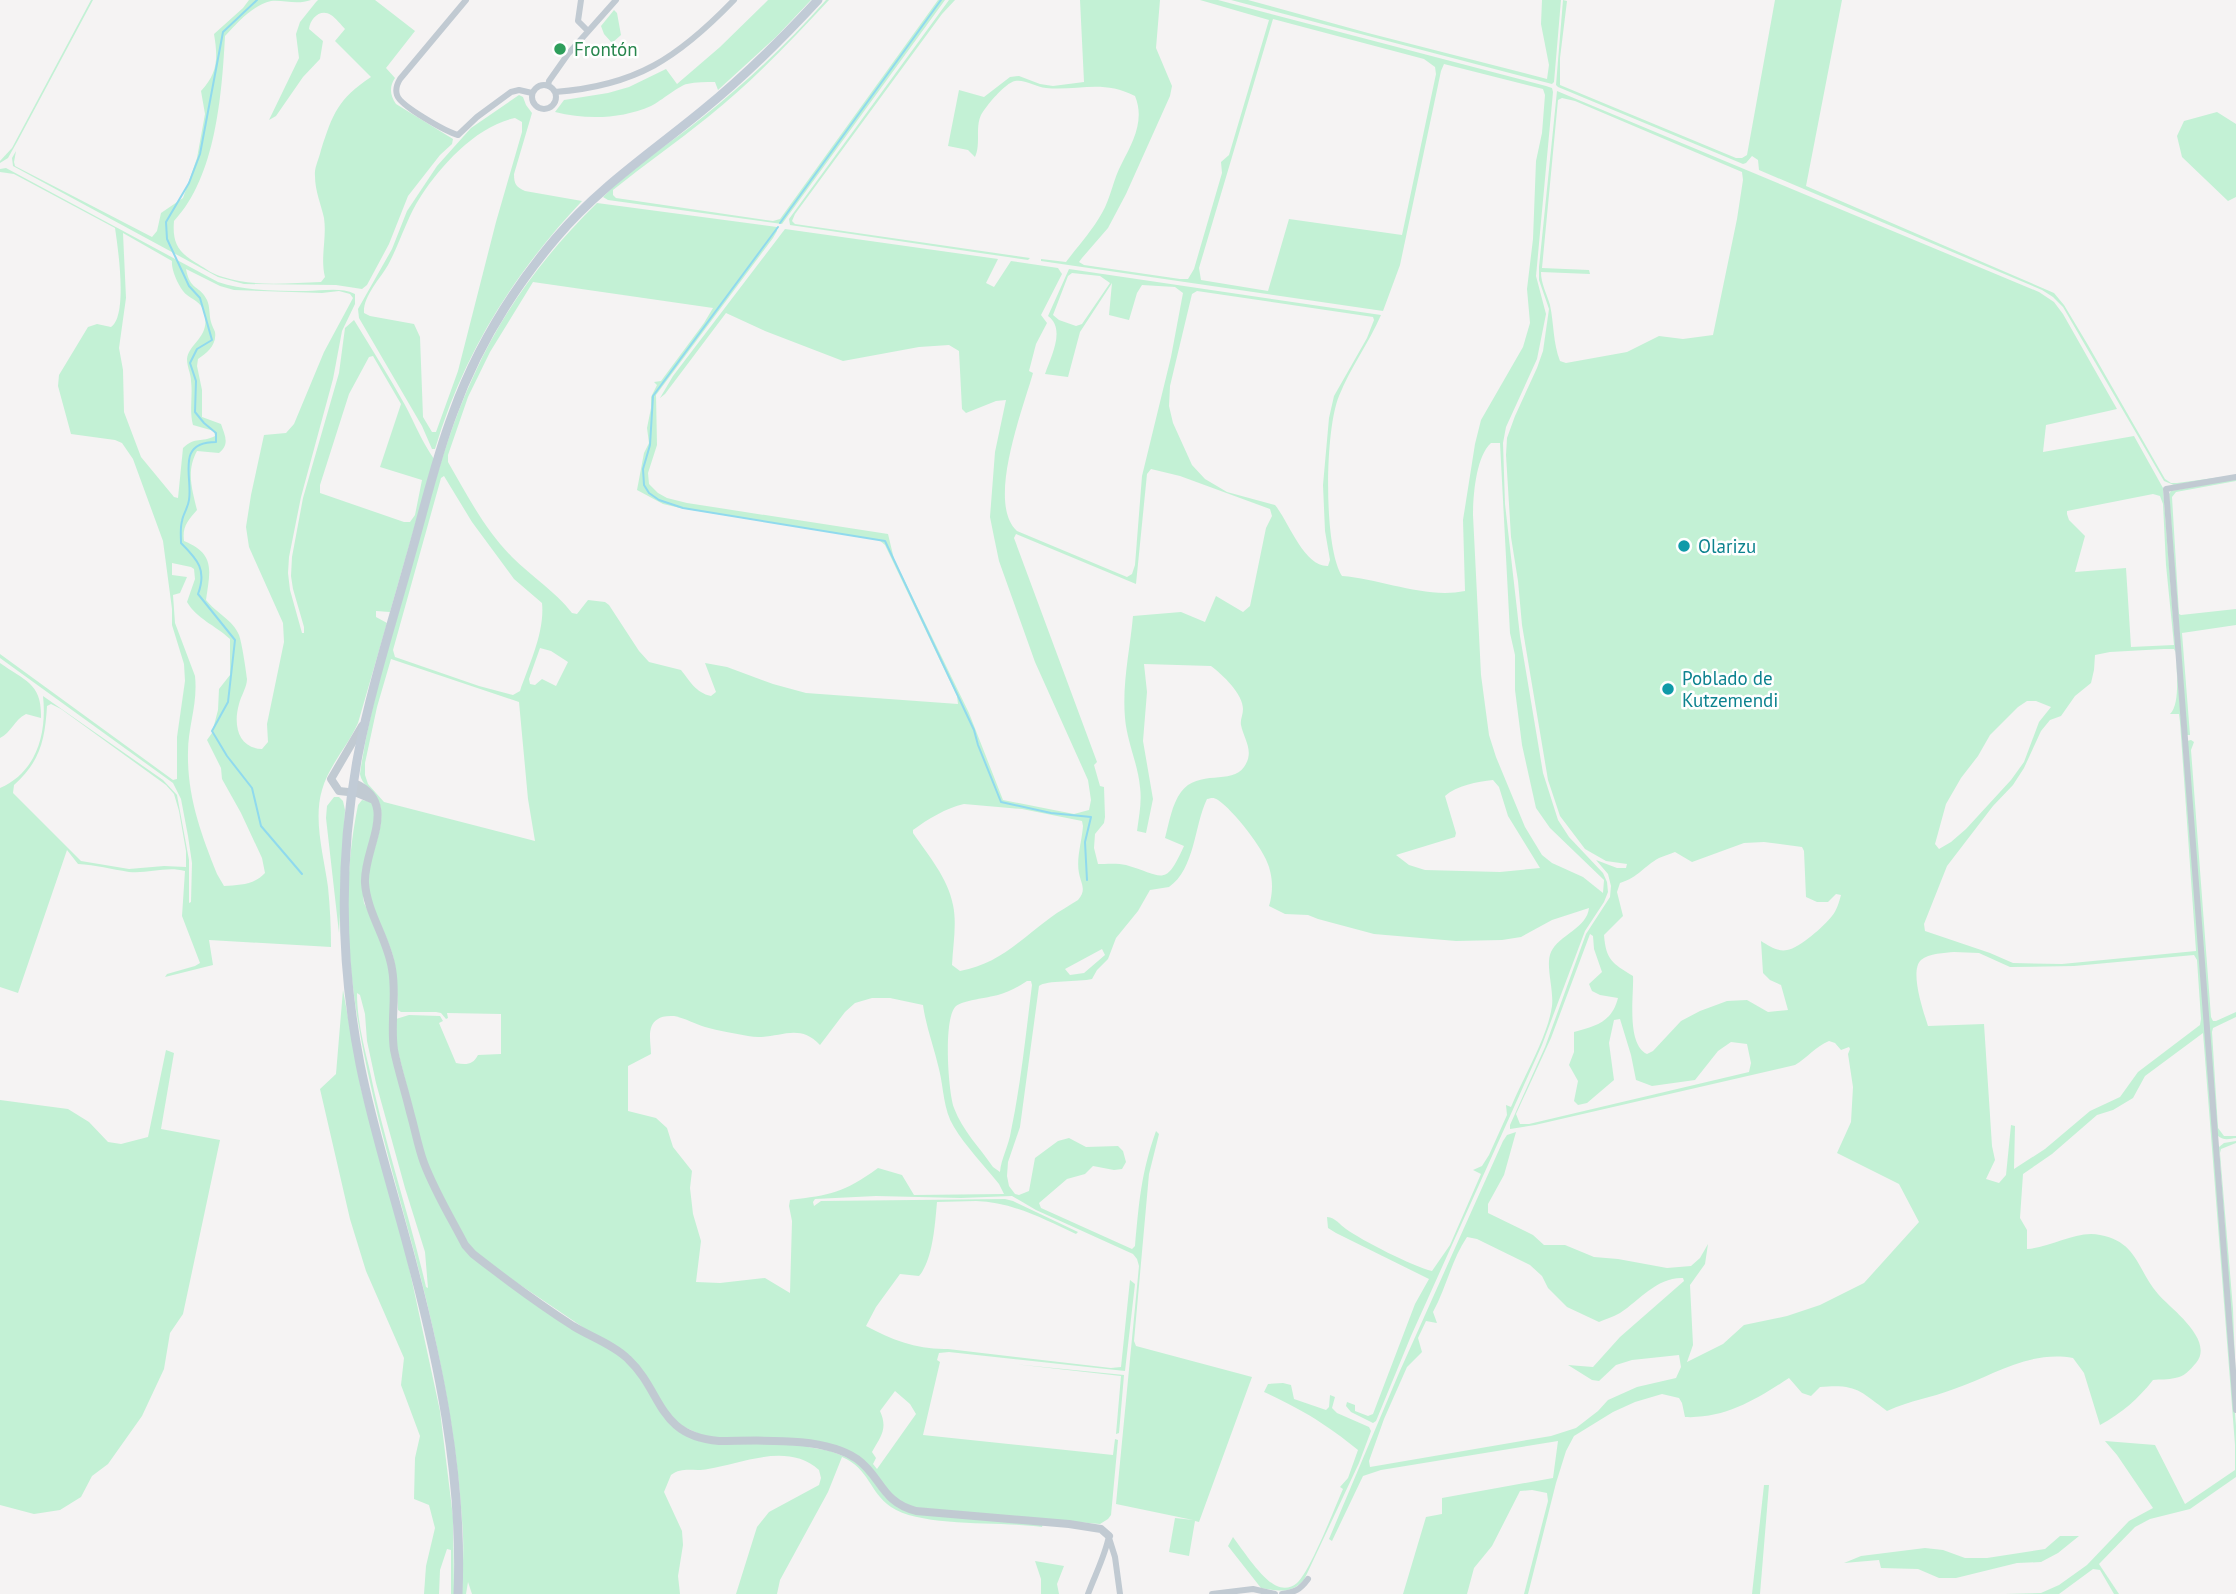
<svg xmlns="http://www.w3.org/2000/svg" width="2236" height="1594" viewBox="0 0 2236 1594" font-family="'PT Sans',sans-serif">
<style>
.green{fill:#c3f1d5;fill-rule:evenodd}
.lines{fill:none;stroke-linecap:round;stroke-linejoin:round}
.stream{stroke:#90daee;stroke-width:2}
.minor{stroke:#c1cad2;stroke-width:6}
.tertiary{stroke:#c1cad2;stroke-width:8}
.secondary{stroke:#c1cbd6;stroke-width:9}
.leisure-dot{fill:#2e9e5b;stroke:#fff;stroke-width:2.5}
.culture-dot{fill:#0f9aa8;stroke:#fff;stroke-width:2.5}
.labels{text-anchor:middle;stroke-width:5;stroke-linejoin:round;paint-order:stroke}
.leisure-label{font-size:19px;fill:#27864d;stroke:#fff;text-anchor:start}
.culture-label{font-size:19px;fill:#0d838f;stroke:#fff;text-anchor:start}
</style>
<rect width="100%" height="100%" fill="#f5f3f3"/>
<path class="green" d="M 91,0 L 93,0 L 17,142 L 8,158 L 0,163 L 0,161 L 12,148 Z
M 249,0 L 311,0 C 297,5 285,0 271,1 C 253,5 237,23 225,36 C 222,93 216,177 174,221 C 172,244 179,253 198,264 C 206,269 214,275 223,277 C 253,287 289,283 321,282 L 325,277 C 320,258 327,238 324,218 C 321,204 315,191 315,176 C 314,168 319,159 321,150 C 333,113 338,99 371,77 L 335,41 L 345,29 C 341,25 336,18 331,15 C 321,8 310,18 309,29 L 323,41 L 320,59 L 303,77 L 276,116 L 269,120 L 299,58 L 296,34 L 300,22 L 316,2 L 318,0 L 375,0 L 415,31 L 386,68 L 395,78 C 389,87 390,95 396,104 L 453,139 L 452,144 L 440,155 L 408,196 L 389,244 L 367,285 L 362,289 L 336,285 L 244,284 L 218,277 L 13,166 L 12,158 L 16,151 L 14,162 L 15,166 L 152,237 L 157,231 L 161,213 L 183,198 L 197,158 L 205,114 L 201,91 C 218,73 218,58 214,34 L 243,8 Z
M 768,0 L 811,0 L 776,37 L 718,90 L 715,82 C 706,82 696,82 687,84 C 680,85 661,101 651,106 C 621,119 587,120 555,112 L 564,100 L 608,93 L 629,87 L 666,69 L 677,84 L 720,47 Z
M 826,0 L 829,0 C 791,41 752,82 708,117 C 677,142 644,165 613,190 L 613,195 L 616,198 L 773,221 L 780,219 L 938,0 L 945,0 L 782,224 L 608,200 L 603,197 C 633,166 671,143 704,116 C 748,81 789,42 826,0 Z
M 949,0 L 955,0 L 942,14 L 795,214 L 792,221 L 795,224 L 1030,258 L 1028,260 L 790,225 L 789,219 Z
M 1080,0 L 1160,0 L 1156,48 L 1172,86 L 1170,96 L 1126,194 L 1108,228 L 1082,258 L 1079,262 L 1084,265 L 1180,279 L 1188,279 L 1194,269 L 1222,173 L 1221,162 L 1229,155 L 1269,20 L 1200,0 L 1218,0 L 1546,86 L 1552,88 L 1553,92 L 1536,276 L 1546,314 L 1537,359 L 1506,427 L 1503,443 L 1505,504 L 1520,636 L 1543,773 L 1558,820 L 1569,837 L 1603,873 L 1607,882 L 1608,892 L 1604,902 L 1585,931 L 1542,1045 L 1411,1336 L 1376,1421 L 1373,1423 L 1351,1412 L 1346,1406 L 1347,1402 L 1355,1405 L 1355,1411 L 1368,1416 L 1373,1414 L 1415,1304 L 1429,1279 L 1336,1233 L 1328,1228 L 1327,1217 C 1336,1218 1339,1224 1346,1229 C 1361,1240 1414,1267 1432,1271 L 1450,1245 L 1481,1174 L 1473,1170 L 1482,1166 L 1489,1155 L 1507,1115 L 1506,1105 L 1511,1107 C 1523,1078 1548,1036 1552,1006 C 1554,989 1545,965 1551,952 C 1559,935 1587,928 1589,908 L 1552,920 L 1521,937 L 1502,940 L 1456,941 L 1374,934 L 1318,919 L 1308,915 L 1285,914 L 1269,906 C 1273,893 1273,880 1269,867 C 1264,849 1233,810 1218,800 C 1213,797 1212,798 1207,799 C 1194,826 1195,869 1169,887 L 1150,890 L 1138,911 L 1116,938 L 1108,959 L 1097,970 L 1092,979 C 1079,982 1046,980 1039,986 L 1020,1127 L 1008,1162 L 1007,1176 L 1009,1186 L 1015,1194 L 1019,1195 L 1029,1191 L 1035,1158 L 1058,1141 L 1069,1138 L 1086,1147 L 1118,1146 L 1123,1151 L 1126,1162 L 1122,1169 L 1114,1170 L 1093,1166 L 1085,1174 L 1067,1179 L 1039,1203 L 1041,1208 L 1132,1249 L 1135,1246 C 1139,1203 1141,1173 1156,1131 L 1159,1134 L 1149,1174 L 1134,1341 L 1136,1346 L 1252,1377 L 1199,1522 L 1195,1521 L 1189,1556 L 1169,1552 L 1175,1518 L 1193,1520 L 1116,1504 L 1139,1266 L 1137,1259 L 1133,1254 L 1036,1210 L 1012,1196 L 961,1198 L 876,1196 L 815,1199 L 813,1202 L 814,1206 L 821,1201 L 1005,1199 L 1013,1201 L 1078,1232 L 1076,1234 C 1044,1219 1012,1202 976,1201 C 963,1201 950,1202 937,1202 C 935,1224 933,1260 919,1276 L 900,1274 L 876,1307 L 866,1326 C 892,1340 918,1350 948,1349 L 1111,1368 L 1121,1367 L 1130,1280 L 1135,1284 L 1125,1371 L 949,1352 L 939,1353 L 937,1360 L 940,1362 L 923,1435 L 1113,1455 L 1115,1439 L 1118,1440 L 1111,1515 L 1108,1519 L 1100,1524 L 910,1507 L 897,1501 L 844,1450 L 706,1437 L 680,1425 L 667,1413 L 636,1363 L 492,1266 L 471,1249 L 435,1182 L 425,1157 L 396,1044 L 396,1019 L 409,1015 L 440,1016 L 443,1021 L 439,1023 L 456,1063 C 466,1065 473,1065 478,1055 L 501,1054 L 501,1014 L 447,1013 L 448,1018 L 446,1019 L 441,1013 L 436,1012 L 401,1012 L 398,1010 C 397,992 397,973 393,956 C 386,930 368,907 368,879 C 369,857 386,827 380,805 C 377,792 362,787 360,774 C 369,709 389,646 407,583 C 427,513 443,441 474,375 C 503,310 546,253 597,203 L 777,227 L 777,231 L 773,238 L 656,395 L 657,445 L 648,473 L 649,484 L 658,493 L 667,498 L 687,503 L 888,534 L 894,559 L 969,713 L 1003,800 L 1074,814 L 1089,810 L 1091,800 L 1088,780 L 1035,662 L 999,561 L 994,537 L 990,517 L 995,452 L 1006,400 L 996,401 L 966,413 L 962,409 L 959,351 L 949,345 L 919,347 L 843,361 L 765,331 L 726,313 L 665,394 L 660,398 L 673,376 L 785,229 L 998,259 L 986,283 L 994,287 L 1011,261 L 1058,268 L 1062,274 L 1041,315 L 1047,323 L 1036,344 L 1029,371 L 1033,373 C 1023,409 986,503 1017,531 L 1127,577 L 1132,574 L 1135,565 L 1142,476 L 1171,357 L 1183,293 L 1175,287 L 1142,285 L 1137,293 L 1129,320 L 1109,315 L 1112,283 L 1080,332 L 1068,377 L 1045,374 C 1051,356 1066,329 1048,316 L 1069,269 L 1381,315 C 1369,343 1350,368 1339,396 C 1325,429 1323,546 1342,576 C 1382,579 1425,599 1465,591 L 1463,520 L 1475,444 L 1481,420 L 1523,347 L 1530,323 L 1527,289 L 1533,239 L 1536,161 L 1542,133 L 1545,95 L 1543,89 L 1444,64 L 1441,71 L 1400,265 L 1383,311 L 1041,261 L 1041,259 L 1066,262 C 1078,246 1092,231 1102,213 C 1111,198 1113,179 1122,163 C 1133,142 1145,120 1135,96 C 1102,79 1079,91 1046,88 C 1036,87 1024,79 1015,81 C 1005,83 986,106 981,115 C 975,128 981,144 975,157 L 968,150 L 948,146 L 959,90 L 984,97 L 1010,77 L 1019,76 L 1040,84 L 1053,86 L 1084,82 ZM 1273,19 L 1424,59 L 1435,67 L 1436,74 L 1402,235 L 1289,219 L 1268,291 L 1201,280 L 1199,268 ZM 1072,273 L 1100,276 L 1110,283 L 1082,324 L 1076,326 L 1059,320 L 1053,315 L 1068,276 ZM 533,282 L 713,308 L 704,323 L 661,381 L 654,382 L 657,385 L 651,397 L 651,408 L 647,428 L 649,443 L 644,453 L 637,490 L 663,504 L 680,508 L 879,540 L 885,545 L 957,696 L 958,704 L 806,693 L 773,684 L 727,667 L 705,663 L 716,692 L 711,696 C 696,693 689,680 681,670 L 649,662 L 639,651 L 609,605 L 605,602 L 588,600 L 577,614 L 572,613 C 555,591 532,577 512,557 C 485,530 467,495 448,462 L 448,455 L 468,397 L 490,352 ZM 1197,291 L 1373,317 L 1374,320 L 1367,338 L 1334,396 L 1329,418 L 1323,485 L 1325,531 L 1330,560 L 1328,566 C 1304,567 1289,522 1275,505 L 1227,492 L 1205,479 L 1192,465 L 1173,423 L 1169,406 L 1170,386 L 1192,294 ZM 1491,443 L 1500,443 L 1510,633 L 1515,655 L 1515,690 L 1522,745 L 1536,808 L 1550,828 L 1604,880 L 1603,893 L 1583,877 L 1552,863 L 1542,855 L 1525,827 L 1496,757 L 1489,735 L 1481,675 L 1473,515 C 1473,496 1476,456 1491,443 ZM 1151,469 L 1180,476 L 1270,509 L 1272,516 L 1266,528 L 1250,606 L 1243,612 L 1216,596 L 1205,622 L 1181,612 L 1133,616 C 1130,650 1122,683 1125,718 C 1127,742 1138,764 1140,787 C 1142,802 1139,816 1137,831 L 1146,833 L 1153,799 L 1143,741 L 1147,692 L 1144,664 L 1211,666 C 1223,675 1243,694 1243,709 C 1243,715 1240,720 1241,725 C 1244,740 1255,751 1244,767 C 1232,785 1198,769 1181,792 C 1172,804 1169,823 1165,838 L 1184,846 C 1165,888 1164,876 1126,865 C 1118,863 1106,864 1098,864 L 1094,848 L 1095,834 L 1104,823 L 1105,817 L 1104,787 L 1100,786 L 1094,765 L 1097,762 L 1014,538 L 1016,534 L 1136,584 L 1147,474 ZM 444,476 L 472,522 L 514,579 L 542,603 C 545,632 529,665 520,691 L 513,695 L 479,686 L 395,657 L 393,650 L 441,478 ZM 540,648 L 551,651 L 568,662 L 556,686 L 542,679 L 535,685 L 530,684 L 529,679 ZM 391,659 L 519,702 L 528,799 L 535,841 L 384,802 L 368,784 L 365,775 L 365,763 L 377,707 ZM 1493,780 L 1499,787 L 1508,816 L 1540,868 L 1500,872 L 1425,870 L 1409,865 L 1396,855 L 1455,837 L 1456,833 L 1445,796 C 1457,785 1477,782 1493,780 ZM 964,804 L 1022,809 L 1082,821 L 1083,826 C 1082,841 1076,859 1079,873 C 1081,884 1087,890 1078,900 C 1069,906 1059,911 1050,918 C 1020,940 999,964 960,971 L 952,965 C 953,945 957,924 953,905 C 948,878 928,855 913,833 L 913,830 C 928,819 946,808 964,804 ZM 1102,949 L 1105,955 L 1084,973 L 1070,975 L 1065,969 ZM 1027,981 L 1031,981 L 1032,985 C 1026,1033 1021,1083 1011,1131 C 1009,1145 1001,1159 1000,1172 L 993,1167 C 980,1148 962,1130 954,1108 C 948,1092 943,1017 956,1006 C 964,1000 987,998 998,995 C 1009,992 1018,987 1027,981 ZM 872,998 L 890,998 L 923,1005 C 926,1027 934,1047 939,1069 C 944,1089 943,1109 954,1127 C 966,1147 984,1165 999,1184 L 1004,1194 L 914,1195 L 902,1175 L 878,1168 C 844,1193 830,1195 790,1200 L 789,1206 L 792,1221 L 790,1293 L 765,1278 L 720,1283 L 696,1282 L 701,1241 L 693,1214 L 690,1188 L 692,1171 L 673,1147 L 667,1128 L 656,1118 L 628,1111 L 628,1066 L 651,1054 C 651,1042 646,1026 658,1019 C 662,1016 669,1016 674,1016 C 685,1018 695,1024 705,1027 C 719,1031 734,1033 748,1036 C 776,1042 797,1020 820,1045 L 845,1012 L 855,1003 ZM 895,1391 L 910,1404 L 916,1414 L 877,1469 L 873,1464 L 876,1458 L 872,1452 C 881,1436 888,1429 880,1411 Z
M 1231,0 L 1248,0 L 1368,33 L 1547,79 L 1549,65 L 1541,24 L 1542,0 L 1561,0 L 1554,82 L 1552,84 Z
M 1563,0 L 1567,1 L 1560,58 L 1560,85 L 1736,158 L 1742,158 L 1747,155 L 1775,0 L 1842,0 L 1806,186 L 2054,293 L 2064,305 L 2088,345 L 2165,479 L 2171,483 L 2177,483 L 2236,475 L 2174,485 L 2164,481 L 2063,307 L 2053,297 L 2042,290 L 1759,170 L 1758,160 L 1752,156 L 1746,163 L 1743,164 L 1558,87 L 1556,85 Z
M 614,10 L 617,13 L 621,35 L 612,43 L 604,34 L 601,26 Z
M 1557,91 L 2039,292 L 2054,302 L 2063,314 L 2117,409 L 2046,425 L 2043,452 L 2134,436 L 2163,488 L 2236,1426 L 2236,1477 L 2190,1509 L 2150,1519 L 2135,1527 L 2099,1564 L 2119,1594 L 2114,1594 L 2100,1570 L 2093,1569 L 2059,1594 L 2005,1594 L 2041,1593 L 2059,1585 L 2087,1565 L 2129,1521 L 2153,1508 L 2117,1455 L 2105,1441 L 2155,1445 L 2185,1504 L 2235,1470 L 2235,1445 L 2203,1033 L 2145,1076 L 2133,1098 L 2113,1110 L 2097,1115 L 2052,1154 L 2023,1174 L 2020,1218 L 2027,1230 L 2027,1249 C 2051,1248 2076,1230 2100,1235 C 2138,1242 2137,1270 2158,1294 C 2171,1309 2215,1340 2196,1363 C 2190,1370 2184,1377 2175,1378 C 2168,1380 2160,1379 2153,1380 C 2138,1399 2122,1413 2100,1425 L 2084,1373 L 2073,1358 C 2030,1350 1994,1375 1954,1389 C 1931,1398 1911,1400 1887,1411 C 1859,1390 1856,1384 1820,1387 L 1811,1396 L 1802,1393 L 1789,1378 C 1757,1399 1725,1419 1685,1417 L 1682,1403 L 1679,1398 L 1662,1394 L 1635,1402 L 1613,1412 L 1574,1436 L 1566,1451 L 1556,1483 L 1528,1594 L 1524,1594 L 1548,1501 L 1547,1493 L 1532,1490 L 1520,1491 L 1492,1546 L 1474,1568 L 1467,1594 L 1403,1594 L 1426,1517 L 1442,1514 L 1442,1498 L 1553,1478 L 1558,1441 L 1381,1470 L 1363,1476 L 1332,1541 L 1329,1539 L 1399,1373 L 1503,1141 L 1507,1135 L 1516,1132 L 1504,1175 L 1488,1204 L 1488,1213 L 1533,1235 L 1544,1245 L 1565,1245 L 1594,1257 L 1618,1259 L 1667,1268 L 1691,1266 L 1700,1258 L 1708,1244 L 1705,1264 L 1690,1285 L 1693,1345 L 1687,1362 L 1723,1344 L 1744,1325 L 1787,1316 L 1820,1305 L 1864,1283 L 1919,1222 L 1899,1184 L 1837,1153 L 1851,1122 L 1853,1087 L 1848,1054 L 1850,1049 L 1849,1047 L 1841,1050 L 1835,1043 L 1829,1041 C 1816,1046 1807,1058 1795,1065 L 1535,1125 L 1510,1129 L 1510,1125 L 1545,1047 L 1586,934 L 1610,897 L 1611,886 L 1608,874 L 1596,860 L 1617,868 L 1626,868 L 1627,864 L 1606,861 L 1585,849 L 1560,816 L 1548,780 L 1522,625 L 1518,581 L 1511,537 L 1506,455 L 1507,438 L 1515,416 L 1537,368 L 1543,351 L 1549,309 L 1539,280 L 1539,267 ZM 1562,98 L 1575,101 L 1742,172 L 1743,180 L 1737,219 L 1713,335 L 1683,339 L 1659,336 L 1627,352 L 1566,363 L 1560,361 C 1553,343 1554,324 1550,305 C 1547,294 1541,284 1541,272 L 1590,274 L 1589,270 L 1542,268 L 1558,100 ZM 2153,494 L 2160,496 L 2163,504 L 2166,565 L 2174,645 L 2131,647 L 2126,568 L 2075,572 L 2085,536 L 2069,520 L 2067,514 L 2067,511 ZM 2164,649 L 2174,649 L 2176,653 C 2176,667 2181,704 2170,714 L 2179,714 L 2180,722 L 2196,951 L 2062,964 L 2013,963 L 1990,953 L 1925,931 L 1924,924 L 1947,866 L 1993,806 L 2013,785 L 2024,768 L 2041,731 L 2050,720 L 2061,716 L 2075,696 L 2091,683 L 2094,670 L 2095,655 L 2110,652 ZM 2027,701 L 2036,701 L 2051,707 L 2039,722 L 2024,762 L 2011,780 L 1966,829 L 1951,842 L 1939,849 L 1935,844 L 1946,804 L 1961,778 L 1978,756 L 1990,735 L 2018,707 ZM 1764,842 L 1802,847 L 1804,851 L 1806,897 L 1817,902 L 1828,902 L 1836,894 L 1841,895 C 1839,902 1837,910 1832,916 C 1824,926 1800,948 1787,950 C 1778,952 1769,946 1761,941 L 1763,973 L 1770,980 L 1781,985 L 1788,1010 L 1768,1012 L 1747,1000 L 1727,1001 L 1700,1011 L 1681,1021 L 1653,1051 L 1647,1054 C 1626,1044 1634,996 1633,976 C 1612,963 1606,960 1604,935 L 1623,916 L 1617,892 L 1620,883 C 1639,877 1644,866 1659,858 C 1664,856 1670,854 1675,852 L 1692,862 L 1744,843 ZM 1590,934 L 1593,936 L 1594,949 L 1602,972 L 1589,984 L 1592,991 L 1600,995 L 1618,998 C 1612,1022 1596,1026 1574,1032 L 1574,1052 L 1569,1065 L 1578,1081 L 1574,1101 L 1578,1105 L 1587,1103 L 1614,1080 L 1609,1043 L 1614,1020 L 1620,1019 L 1631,1055 L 1636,1080 L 1652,1086 L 1695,1080 L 1718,1051 L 1731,1042 L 1747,1044 L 1751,1063 L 1749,1072 L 1529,1124 L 1520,1124 L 1516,1114 L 1551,1038 ZM 1954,952 L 1979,953 L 2010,967 L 2074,966 L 2194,955 L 2197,960 L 2201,1019 L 2200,1025 L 2138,1072 L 2120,1097 L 2090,1111 L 2045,1149 L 2014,1169 L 2015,1126 L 2011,1125 L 2006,1175 L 1999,1183 L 1986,1179 L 1995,1160 L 1992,1146 L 1984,1024 L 1928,1026 C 1924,1013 1909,971 1921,960 C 1929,953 1945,953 1954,952 ZM 1467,1237 L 1477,1239 L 1530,1265 L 1542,1276 L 1548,1288 L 1567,1307 L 1599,1322 C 1605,1319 1613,1317 1620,1313 C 1640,1300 1657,1277 1683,1278 L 1684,1281 L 1620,1337 L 1593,1367 L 1568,1365 L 1592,1380 L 1599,1381 L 1616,1365 L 1632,1360 L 1679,1355 L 1681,1367 L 1676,1378 L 1637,1387 L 1608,1400 L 1598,1411 L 1576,1428 L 1551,1436 L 1370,1467 L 1369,1461 L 1384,1419 L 1407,1367 L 1422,1352 L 1418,1338 L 1426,1321 L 1437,1323 L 1433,1312 C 1446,1288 1452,1259 1467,1237 Z
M 519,95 L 523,97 L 526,105 L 532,113 L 514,174 C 514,184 516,187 525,191 L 582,201 C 514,273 463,354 435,449 L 432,449 L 422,426 L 359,318 L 358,309 L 392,249 L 407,211 L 437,166 L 471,128 ZM 515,118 L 522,122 L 522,132 L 496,222 L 458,371 L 436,432 L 432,432 L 423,417 L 420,337 L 414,324 L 370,316 L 364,313 C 363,296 380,279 388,265 C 400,243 407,217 421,196 C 442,164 477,126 515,118 Z
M 2217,112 L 2236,124 L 2236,197 L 2228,201 L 2182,157 L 2177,136 L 2184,121 Z
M 6,168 L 218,282 C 245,291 278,291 306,291 C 323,291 340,287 355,294 L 355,304 L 342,331 L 333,379 L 301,497 L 289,557 L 288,573 L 290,590 L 302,633 L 304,633 L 304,627 L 293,589 L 291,576 L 292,557 L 303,498 L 339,373 L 345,328 L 354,320 C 371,348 389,376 405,405 C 415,424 422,442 434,459 L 390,612 L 376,611 L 376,617 L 387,623 L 358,723 C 348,746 329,765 322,790 C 313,820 324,857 328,887 C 330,907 331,927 331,947 L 209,940 L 213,965 L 165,977 L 167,974 L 195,966 L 200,963 L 182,916 L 185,871 C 166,866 148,874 129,872 C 111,869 96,865 78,864 L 67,850 L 18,993 L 0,987 L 0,788 C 37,772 47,733 43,696 L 163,780 L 177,795 L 189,860 L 189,903 L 191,902 L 192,863 L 188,836 L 181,799 L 173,783 L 0,658 L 0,654 L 173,780 L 177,779 L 177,737 L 185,681 L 184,664 L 172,625 L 172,609 L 163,541 L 133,459 L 122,443 L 115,440 L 71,434 L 58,386 L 59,375 L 88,327 L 97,324 L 111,327 C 128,316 118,248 115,228 L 14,174 L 0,172 L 0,169 ZM 123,233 L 172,261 C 171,269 177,283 183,291 C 188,298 199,300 203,309 C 213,337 189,342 187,359 C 187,367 191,374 191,381 C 193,396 189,410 193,425 L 214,431 L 215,436 C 201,443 196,436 183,448 L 178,498 L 174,497 L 141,457 L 124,412 L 123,370 L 119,348 L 126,298 ZM 186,269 L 220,286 L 234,290 L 322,293 L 339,291 L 350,294 L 353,298 L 324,352 L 294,424 L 286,433 L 264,435 L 251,495 L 246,527 L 249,547 L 283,623 L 284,642 L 267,724 L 268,742 L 262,749 C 238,748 233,725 239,704 C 241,696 247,687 247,679 C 246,670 242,643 239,635 C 233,620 216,613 206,600 C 210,571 216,554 184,541 C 182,527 188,520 197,510 C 192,489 186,471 197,451 L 219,453 C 230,444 225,436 221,424 L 202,417 L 202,390 L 197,366 L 198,359 C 207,353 217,345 215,332 C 214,329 212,326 211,322 C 209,315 210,306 207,300 C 200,285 190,291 186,269 ZM 373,356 L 401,404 L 380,467 L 422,480 L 415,515 L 410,522 L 404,522 L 320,493 L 320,485 L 349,394 L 369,357 ZM 172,563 L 191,567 L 194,569 L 195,579 L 187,602 C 197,619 215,625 230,639 L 230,675 L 219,689 L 218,710 L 212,733 L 207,740 L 221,768 L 222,779 L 241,813 L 262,858 L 265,873 C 254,885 240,885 224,886 L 217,874 C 201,834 187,796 188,752 C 188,726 198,704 195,676 L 175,623 L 173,595 L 180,593 L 187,577 L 172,575 ZM 51,704 L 61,709 L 166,785 L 174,794 L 179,811 L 186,851 L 186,867 L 164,866 L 129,869 L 81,861 L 13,793 L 14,785 C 40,762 45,740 47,706 Z
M 2236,479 L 2236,481 L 2176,492 L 2172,497 L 2179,614 L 2181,615 L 2236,609 L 2236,625 L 2182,633 L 2190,735 L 2187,735 L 2169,494 L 2171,491 Z
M 0,663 C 25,681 42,683 41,718 L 26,714 C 14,720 11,733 0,738 Z
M 2191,740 L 2194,742 L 2191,750 L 2211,1017 L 2213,1021 L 2216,1021 L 2236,1012 L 2236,1017 L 2213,1028 L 2212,1032 L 2218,1128 L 2224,1136 L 2236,1136 L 2236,1138 C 2229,1139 2223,1141 2217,1135 L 2187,741 Z
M 334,797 L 339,797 L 343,801 L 345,810 L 339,933 L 326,818 L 327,806 Z
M 362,800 L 372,802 L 375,816 L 363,896 L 364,903 L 382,939 L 390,971 L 390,1026 L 420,1157 L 463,1246 L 616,1353 L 632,1366 L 662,1413 L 699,1441 L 723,1444 L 792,1444 L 830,1451 L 851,1459 L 865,1470 L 885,1497 L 897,1506 L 1043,1524 L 1042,1527 C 1003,1521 922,1528 891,1507 C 869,1492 870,1469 842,1457 L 828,1492 L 780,1580 L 777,1594 L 736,1594 L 757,1527 L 769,1512 L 819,1485 L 821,1478 L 819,1470 C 788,1442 743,1463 708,1469 C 694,1472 683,1466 671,1475 L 664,1492 L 682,1531 L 683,1545 L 678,1576 L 680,1594 L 472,1594 L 468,1582 L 466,1594 L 462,1594 C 462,1575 464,1555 463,1536 C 458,1433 436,1332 409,1233 C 371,1093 328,952 358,805 ZM 357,993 L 360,995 L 365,1014 L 367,1041 L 376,1083 L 405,1188 L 425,1252 L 428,1288 L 426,1287 C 409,1213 384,1142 369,1067 C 363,1043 357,1018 357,993 Z
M 343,990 L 361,1089 L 407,1258 L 440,1411 L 453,1517 L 454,1594 L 451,1594 L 451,1550 L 447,1549 L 440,1570 L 439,1594 L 424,1594 L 426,1566 L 435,1528 L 429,1505 L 414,1499 L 415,1458 L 420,1436 L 401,1385 L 404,1358 L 366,1271 L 350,1219 L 320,1089 L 336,1074 Z
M 166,1050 L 174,1053 L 161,1129 L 220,1140 L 183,1314 L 170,1333 L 164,1369 L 142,1416 L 108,1464 L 92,1476 L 81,1497 L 60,1510 L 34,1514 L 0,1505 L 0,1100 L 68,1109 L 89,1122 L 108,1142 L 121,1144 L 148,1137 Z
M 2236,1141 L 2236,1143 L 2221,1149 L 2220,1153 L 2233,1309 L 2236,1388 L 2219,1147 L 2224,1143 Z
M 1014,1364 L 1124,1375 L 1119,1433 L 1116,1434 L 1121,1376 Z
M 1283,1383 L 1291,1385 L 1294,1399 L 1326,1410 L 1329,1407 L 1330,1395 L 1335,1397 L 1332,1408 L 1337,1413 L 1369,1427 L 1371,1431 L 1359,1463 L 1304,1580 C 1291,1594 1280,1591 1261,1588 L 1228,1546 L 1233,1537 C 1242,1549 1263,1581 1277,1586 C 1283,1589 1292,1588 1297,1583 C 1310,1572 1335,1507 1343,1489 L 1340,1487 L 1348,1478 L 1358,1450 C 1326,1424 1301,1409 1264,1392 L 1268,1384 Z
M 1764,1485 L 1769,1485 L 1760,1594 L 1752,1594 Z
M 2060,1536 L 2079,1536 L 2058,1553 L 2041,1562 L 2017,1563 L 1956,1578 L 1939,1578 L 1918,1569 L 1881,1568 L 1879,1560 L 1844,1563 L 1861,1556 L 1925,1548 L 1943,1550 L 1965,1558 L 1987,1558 L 2045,1549 Z
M 1035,1561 L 1064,1566 L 1057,1584 L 1059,1594 L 1041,1594 L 1041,1579 Z"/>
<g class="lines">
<path class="stream" d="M 257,0 L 223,32 L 200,154 L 189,183 L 166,222 L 167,239 L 189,286 L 200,298 L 212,340 L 197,349 L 190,363 L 196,381 L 195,412 L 204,423 L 216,433 L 216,442 C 175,442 193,477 189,500 C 188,508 183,514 182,521 C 180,528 181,536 181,543 C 198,560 207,570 198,594 L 235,640 L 228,702 L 212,731 L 227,756 L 252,788 L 261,826 L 302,874
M 780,223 L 941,0
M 778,227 L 653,396 L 650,445 L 643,469 L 644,485 L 649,493 L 659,500 L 683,508 L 885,541 L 974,730 L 978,745 L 1001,802 L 1051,813 L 1091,817 L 1085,842 L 1087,880"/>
<path class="minor" d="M 466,0 L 400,79 C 397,84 395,89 397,95 C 400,106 447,132 458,135 L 477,117 L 511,92 L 519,90 L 532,93
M 581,0 L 578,21 L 588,31
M532 97a12 12 0 1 1 24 0a12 12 0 1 1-24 0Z
M 548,86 L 549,81 L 568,54 L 616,0
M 555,92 C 636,86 678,58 734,0
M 2236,477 L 2166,489 L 2236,1410
M 1109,1538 L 1115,1557 L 1120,1594
M 1088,1594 C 1095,1575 1105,1556 1109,1536
M 1212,1594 L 1253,1589 L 1275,1594
M 1282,1594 C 1295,1592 1300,1590 1308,1579"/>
<path class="tertiary" d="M 362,726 L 331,779 L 339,791 L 357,793 L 374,800
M 354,783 C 401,803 363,848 365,883 C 367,913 388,940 392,969 C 397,996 390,1023 394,1050 C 398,1070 405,1091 410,1112 C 415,1129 418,1147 424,1163 C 435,1192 451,1218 465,1245 L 473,1254 C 505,1279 539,1304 573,1326 C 591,1337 614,1345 628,1359 C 663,1392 657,1436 719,1441 C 759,1441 823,1436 857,1459 C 882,1477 881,1502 916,1511 L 1069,1524 L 1101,1529 L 1109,1536"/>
<path class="secondary" d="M 458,1594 C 463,1475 438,1358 407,1244 C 391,1184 372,1125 360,1064 C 340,962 339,857 358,755 C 371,688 392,623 410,558 C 424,510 435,460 453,413 C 476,349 512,290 556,238 C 599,187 652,152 703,110 C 744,77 782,39 818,0"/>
</g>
<circle class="leisure-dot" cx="560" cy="49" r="7"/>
<g class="culture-dot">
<circle cx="1684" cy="546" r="7"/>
<circle cx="1668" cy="689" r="7"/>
</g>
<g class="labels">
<g class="leisure-label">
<text x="574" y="56">Frontón</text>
</g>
<g class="culture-label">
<text x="1698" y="553">Olarizu</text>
<text x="1682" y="685">Poblado de<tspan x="1682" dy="22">Kutzemendi</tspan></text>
</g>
</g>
</svg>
